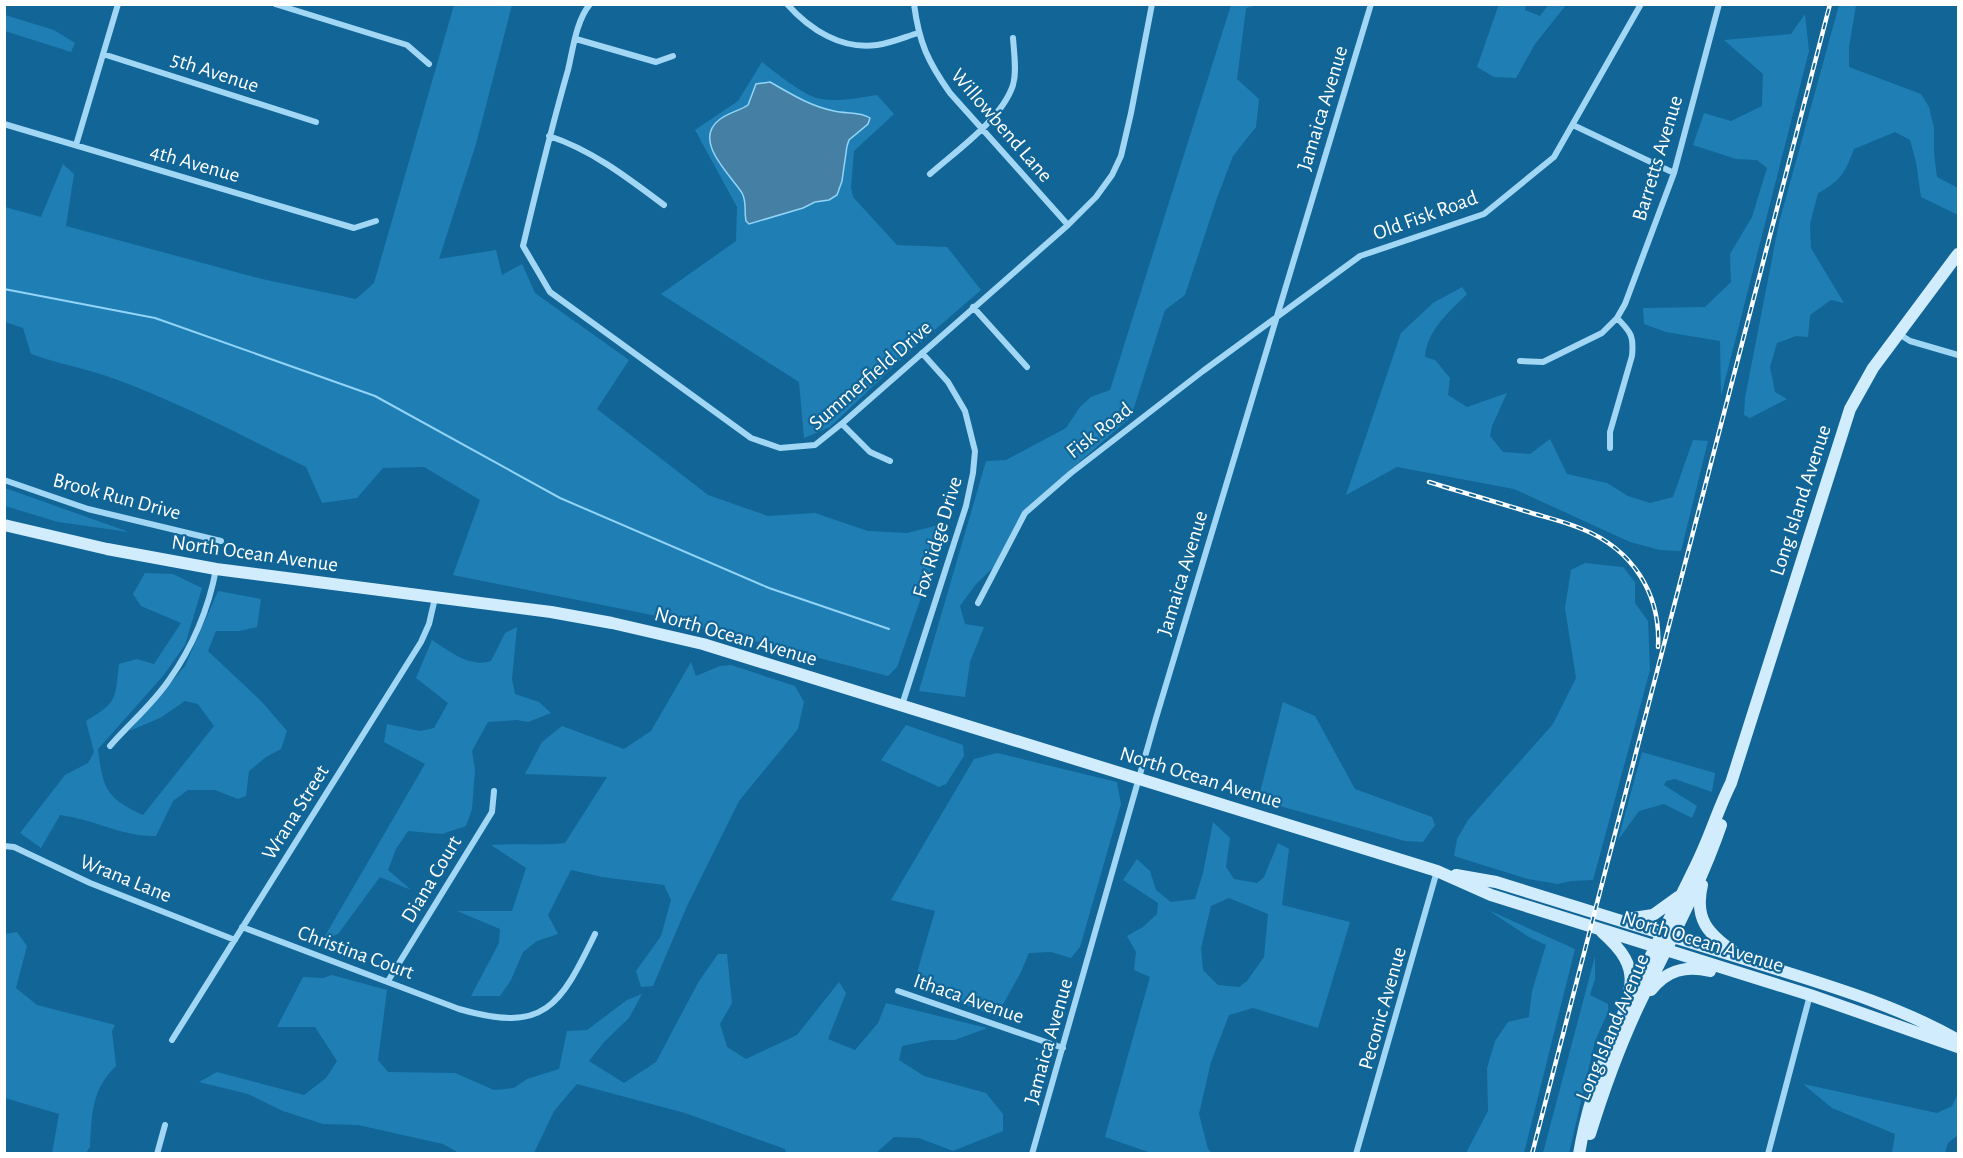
<svg xmlns="http://www.w3.org/2000/svg" width="1963" height="1158" viewBox="0 0 1963 1158" font-family="'Alegreya Sans',sans-serif">
<style>
.green{fill:#1f7fb5;fill-rule:evenodd}
.water{fill:#4580a4;stroke:#92d4f7;stroke-width:1.5}
.lines{fill:none;stroke-linecap:round;stroke-linejoin:round}
.stream{stroke:#92d4f7;stroke-width:2}
.street{stroke:#a1d6f4;stroke-width:6}
.secondary{stroke:#d1ecfd;stroke-width:12}
.rail-casing{stroke:#fff;stroke-width:4.5}
.rail{stroke:#116597;stroke-width:2;stroke-dasharray:7;stroke-linecap:butt}
.labels{text-anchor:middle;stroke-width:4.5;stroke-linejoin:round;paint-order:stroke}
.street-label{font-size:21px;fill:#fff;stroke:#116597}
</style>
<rect width="100%" height="100%" fill="#116597"/>
<path class="green" d="M 1499,4 L 1526,5 L 1525,10 L 1540,16 L 1548,5 L 1566,5 L 1535,44 L 1516,78 L 1494,77 L 1477,67 Z
M 454,5 L 512,5 L 476,144 L 439,259 L 496,250 L 502,275 L 522,264 L 535,293 L 629,360 L 597,409 L 708,495 L 768,516 L 815,513 L 868,531 L 907,533 L 947,523 L 897,667 L 888,676 L 662,617 L 453,575 L 480,500 L 424,467 L 383,468 L 357,498 L 322,503 L 306,467 C 243,436 180,403 115,379 C 88,369 59,364 31,354 L 23,328 L 5,322 L 5,207 L 41,217 L 63,164 L 74,174 L 66,226 L 262,279 L 356,299 L 374,283 Z
M 1231,5 L 1258,5 L 1246,8 L 1237,79 L 1259,99 L 1256,127 L 1233,156 L 1217,198 L 1185,295 L 1165,310 L 1131,417 L 1023,511 L 994,567 L 976,584 L 960,606 L 965,624 L 984,627 L 970,662 L 965,697 L 919,691 L 986,461 L 1006,460 L 1066,428 L 1080,407 L 1091,397 L 1110,390 Z
M 1839,5 L 1856,5 L 1849,47 L 1849,67 L 1921,94 L 1929,107 L 1934,128 L 1934,154 L 1937,177 L 1958,188 L 1958,215 L 1921,197 L 1916,162 L 1910,140 L 1895,132 L 1854,149 C 1846,171 1840,182 1818,193 L 1810,224 L 1811,248 L 1844,303 L 1831,300 L 1810,315 L 1808,337 L 1796,336 L 1777,343 L 1770,367 L 1775,392 L 1787,399 L 1750,418 L 1744,415 L 1745,398 L 1779,223 Z
M 1805,14 L 1809,51 L 1721,396 L 1720,341 L 1666,332 L 1644,324 L 1643,308 L 1705,307 L 1731,282 L 1730,254 L 1752,217 L 1767,168 L 1757,160 L 1736,159 L 1693,145 L 1704,113 L 1731,121 L 1762,106 L 1763,74 L 1724,40 L 1791,34 Z
M 5,15 L 54,30 L 75,43 L 71,52 L 5,31 Z
M 762,62 C 775,72 805,97 821,99 C 839,102 859,98 877,95 L 894,114 L 854,151 L 851,187 L 853,197 L 897,245 L 947,247 L 981,290 L 908,353 L 830,427 L 804,438 L 799,382 L 661,294 L 736,241 L 737,207 L 695,130 L 738,101 Z
M 1462,287 L 1467,294 C 1449,312 1427,330 1425,357 L 1435,360 L 1450,378 L 1448,395 L 1467,407 L 1507,393 L 1492,426 L 1490,436 L 1503,452 L 1530,454 L 1550,439 L 1567,474 L 1607,483 L 1628,496 L 1650,503 L 1673,497 L 1693,440 L 1708,441 L 1681,551 L 1660,550 L 1630,542 L 1514,489 L 1397,467 L 1346,495 L 1401,333 L 1433,303 Z
M 5,488 L 129,532 L 58,522 L 5,506 Z
M 1585,563 L 1623,567 L 1635,582 L 1635,603 L 1648,621 L 1650,670 L 1593,880 L 1571,881 L 1558,884 L 1528,879 L 1454,856 L 1457,839 L 1468,820 L 1553,724 L 1576,678 L 1565,608 L 1571,570 Z
M 145,573 L 173,574 L 202,588 L 185,645 L 163,676 L 98,749 C 103,789 106,798 143,815 L 214,726 L 198,704 L 185,701 L 160,718 L 129,731 L 185,666 L 218,591 L 261,599 L 257,627 L 240,631 L 216,631 L 208,651 L 262,702 L 287,731 L 281,749 L 266,757 L 249,771 L 246,796 L 238,799 L 215,790 L 188,790 L 173,801 L 156,836 C 123,837 93,819 60,815 L 41,848 L 20,833 L 65,775 L 88,763 L 94,752 L 86,721 C 118,702 115,699 119,664 L 137,659 L 154,664 L 181,623 L 141,606 L 133,594 Z
M 517,627 L 512,679 L 515,694 L 539,702 L 551,713 L 528,722 L 517,720 L 488,722 L 472,751 L 475,770 L 472,809 L 466,826 L 442,834 L 408,831 L 396,849 L 388,870 L 411,890 L 380,877 L 338,934 L 322,941 L 425,764 L 384,742 L 387,724 L 420,731 L 434,728 L 448,703 L 416,678 L 432,640 C 449,651 470,668 491,661 L 505,633 Z
M 691,662 L 696,676 L 720,666 L 731,665 L 795,686 L 804,702 L 798,729 L 739,801 L 687,906 L 653,986 L 641,987 L 636,971 L 661,936 L 671,900 L 664,885 L 602,877 L 571,870 L 548,915 L 558,934 L 537,941 L 523,952 L 511,980 L 500,996 L 471,996 L 499,943 L 500,929 L 457,911 L 512,911 L 526,868 L 491,845 C 516,843 541,846 565,843 L 607,777 L 525,774 L 542,742 L 562,726 L 624,749 L 651,731 Z
M 1283,702 L 1315,716 L 1355,789 L 1432,817 L 1435,825 L 1423,842 L 1405,841 L 1258,800 Z
M 906,725 L 963,745 L 964,756 L 946,784 L 939,787 L 881,760 Z
M 1642,752 L 1715,773 L 1712,792 L 1675,779 L 1666,781 L 1664,785 L 1697,806 L 1692,818 L 1664,804 L 1639,811 L 1618,840 Z
M 997,753 L 1117,782 L 1121,804 L 1080,947 L 1071,958 L 1051,952 L 1029,953 L 1021,972 L 996,1017 L 914,983 L 935,911 L 891,900 L 974,759 Z
M 1213,822 L 1230,838 L 1226,867 L 1234,879 L 1257,883 L 1264,877 L 1278,843 L 1289,849 L 1282,905 L 1350,922 L 1318,1028 L 1253,1008 L 1229,1015 L 1211,1062 L 1199,1114 L 1208,1149 L 1212,1153 L 1151,1153 L 1105,1137 L 1150,977 L 1134,970 L 1136,952 L 1127,936 L 1143,927 L 1157,914 L 1158,903 L 1123,880 L 1137,859 L 1150,871 L 1156,890 L 1171,902 L 1195,899 L 1203,873 ZM 1229,898 L 1268,914 L 1264,957 L 1247,981 L 1239,987 L 1218,985 L 1203,970 L 1201,948 L 1211,906 Z
M 1488,910 L 1575,949 L 1524,1153 L 1466,1153 L 1488,1111 L 1487,1068 L 1495,1041 L 1508,1022 L 1529,1017 L 1532,991 L 1546,945 L 1529,937 Z
M 17,932 L 27,946 L 16,988 L 37,1005 L 115,1025 L 112,1031 L 116,1066 C 91,1090 92,1114 90,1147 L 86,1153 L 52,1153 L 59,1114 L 5,1098 L 5,934 Z
M 718,954 L 727,954 L 732,1003 L 720,1024 L 727,1047 L 746,1059 L 797,1035 L 839,982 L 846,993 L 828,1039 L 855,1050 L 878,1023 L 886,1003 L 987,1028 L 955,1040 L 932,1040 L 902,1046 L 899,1060 L 924,1076 L 986,1093 L 1003,1114 L 1003,1131 L 953,1151 L 919,1138 L 894,1137 L 876,1153 L 786,1153 L 785,1149 L 685,1113 L 577,1084 L 554,1111 L 534,1153 L 459,1153 L 443,1144 L 358,1125 L 323,1124 L 283,1111 L 248,1094 L 199,1082 L 217,1072 L 304,1095 L 326,1078 L 337,1061 L 315,1027 L 277,1027 L 303,977 L 323,978 L 332,975 L 387,990 L 378,1060 L 388,1072 L 455,1073 L 494,1090 L 514,1088 L 527,1079 L 559,1069 L 567,1031 L 587,1030 L 627,1000 L 642,994 L 629,1018 L 604,1042 L 589,1061 L 624,1083 L 656,1062 L 699,981 Z
M 1595,956 L 1595,979 L 1590,995 L 1608,1004 L 1608,1012 L 1595,1041 L 1569,1153 L 1543,1153 Z
M 1803,1084 L 1937,1113 L 1952,1106 L 1958,1093 L 1958,1135 L 1948,1143 L 1945,1153 L 1892,1153 L 1895,1134 L 1832,1108 Z"/>
<path class="water" d="M 770,82 C 791,94 810,106 834,111 C 845,114 860,111 870,118 L 868,124 L 849,140 L 847,146 L 842,181 L 837,195 L 829,200 L 815,202 L 803,208 L 749,224 L 746,221 C 744,211 747,202 742,193 C 731,175 692,141 719,120 C 727,113 739,111 748,105 L 756,84 Z"/>
<g class="lines">
<path class="stream" d="M 4,289 L 155,318 L 375,396 L 560,498 L 769,588 L 889,629"/>
<path class="street" d="M 275,4 L 407,45 L 429,64
M 590,4 C 576,21 573,49 568,70 C 551,129 537,187 523,246 L 550,292 L 751,438 L 780,448 L 815,445 L 845,421 L 1068,225 L 1096,197 L 1112,175 L 1121,156 L 1131,113 L 1152,4
M 787,4 C 810,30 842,50 877,45 C 891,43 905,37 918,33
M 914,4 C 919,43 928,62 950,93 L 1068,225
M 576,39 L 656,62 L 673,56
M 103,54 L 316,122
M 4,124 L 354,228 L 376,221
M 1573,125 L 1674,173
M 549,136 C 592,150 628,178 664,205
M 76,145 L 118,4
M 930,174 C 956,151 1002,119 1013,85 C 1017,71 1014,53 1013,38
M 973,307 L 1027,367
M 1899,334 L 1910,341 L 1958,355
M 1520,361 L 1543,362 L 1602,333 L 1617,318 L 1625,304 L 1674,173 L 1719,4
M 842,424 L 870,452 L 890,461
M 1610,448 L 1610,432 L 1632,356 C 1634,336 1631,332 1617,318
M 4,480 L 88,509 L 221,541
M 978,603 L 1025,513 L 1071,473 L 1203,371 L 1360,256 L 1484,214 L 1554,157 L 1641,4
M 902,705 L 966,506 L 973,473 L 975,451 L 965,411 L 948,382 L 922,353
M 110,746 C 129,724 153,704 169,680 C 192,648 209,608 216,569
M 4,846 L 14,847 L 90,883 L 235,940
M 242,927 L 459,1009 C 545,1034 560,1006 595,934
M 388,981 L 492,812 L 494,791
M 898,991 L 1063,1048
M 172,1040 L 421,642 L 429,624 L 435,598
M 157,1154 L 165,1125
M 1032,1154 L 1156,718 L 1371,4
M 1356,1154 L 1437,871
M 1768,1154 L 1810,995"/>
<path class="secondary" d="M 4,525 L 107,549 L 216,569 L 551,612 L 612,623 L 703,644 L 1437,871 L 1491,895 L 1810,995 L 1958,1047
M 1456,875 L 1496,882 C 1582,908 1668,935 1754,962 C 1823,984 1895,1004 1958,1040
M 1702,885 C 1694,919 1708,934 1734,952
M 1627,919 L 1653,915 L 1678,897
M 1602,932 C 1620,948 1636,966 1629,992
M 1651,990 C 1667,970 1686,965 1710,971
M 1590,1134 C 1603,1092 1618,1050 1637,1009 C 1666,948 1699,889 1721,825
M 1579,1154 C 1597,1047 1651,959 1697,863 C 1710,837 1718,809 1731,783 L 1850,409 L 1873,368 L 1958,254"/>
<g class="rail-casing">
<path id="rail" d="M 1429,482 C 1461,492 1493,501 1525,511 C 1544,517 1564,521 1582,529 C 1632,549 1661,593 1658,647
M 1532,1154 L 1830,4"/>
</g>
<use href="#rail" class="rail"/>
</g>
<g class="labels">
<g class="street-label">
<text transform="translate(215 72) rotate(18)" y="7">5th Avenue</text>
<text transform="translate(1322 108) rotate(-73)" y="7">Jamaica Avenue</text>
<text transform="translate(1002 125) rotate(49)" y="7">Willowbend Lane</text>
<text transform="translate(1657 158) rotate(-73)" y="7">Barretts Avenue</text>
<text transform="translate(195 163) rotate(16)" y="7">4th Avenue</text>
<text transform="translate(1425 215) rotate(-20)" y="7">Old Fisk Road</text>
<text transform="translate(870 375) rotate(-41)" y="7">Summerfield Drive</text>
<text transform="translate(1099 430) rotate(-38)" y="7">Fisk Road</text>
<text transform="translate(117 496) rotate(15)" y="7">Brook Run Drive</text>
<text transform="translate(1800 500) rotate(-72)" y="7">Long Island Avenue</text>
<text transform="translate(937 537) rotate(-73)" y="7">Fox Ridge Drive</text>
<text transform="translate(255 553) rotate(8)" y="7">North Ocean Avenue</text>
<text transform="translate(1182 573) rotate(-73)" y="7">Jamaica Avenue</text>
<text transform="translate(736 636) rotate(16)" y="7">North Ocean Avenue</text>
<text transform="translate(1201 777) rotate(17)" y="7">North Ocean Avenue</text>
<text transform="translate(295 812) rotate(-58)" y="7">Wrana Street</text>
<text transform="translate(126 878) rotate(22)" y="7">Wrana Lane</text>
<text transform="translate(431 879) rotate(-59)" y="7">Diana Court</text>
<text transform="translate(1703 941) rotate(17)" y="7">North Ocean Avenue</text>
<text transform="translate(356 952) rotate(20)" y="7">Christina Court</text>
<text transform="translate(969 998) rotate(19)" y="7">Ithaca Avenue</text>
<text transform="translate(1382 1008) rotate(-74)" y="7">Peconic Avenue</text>
<text transform="translate(1612 1027) rotate(-67)" y="7">Long Island Avenue</text>
<text transform="translate(1048 1041) rotate(-74)" y="7">Jamaica Avenue</text>
</g>
</g>
<rect width="1963" height="1158" fill="none" stroke="#ffffff" stroke-width="12"/>
</svg>
